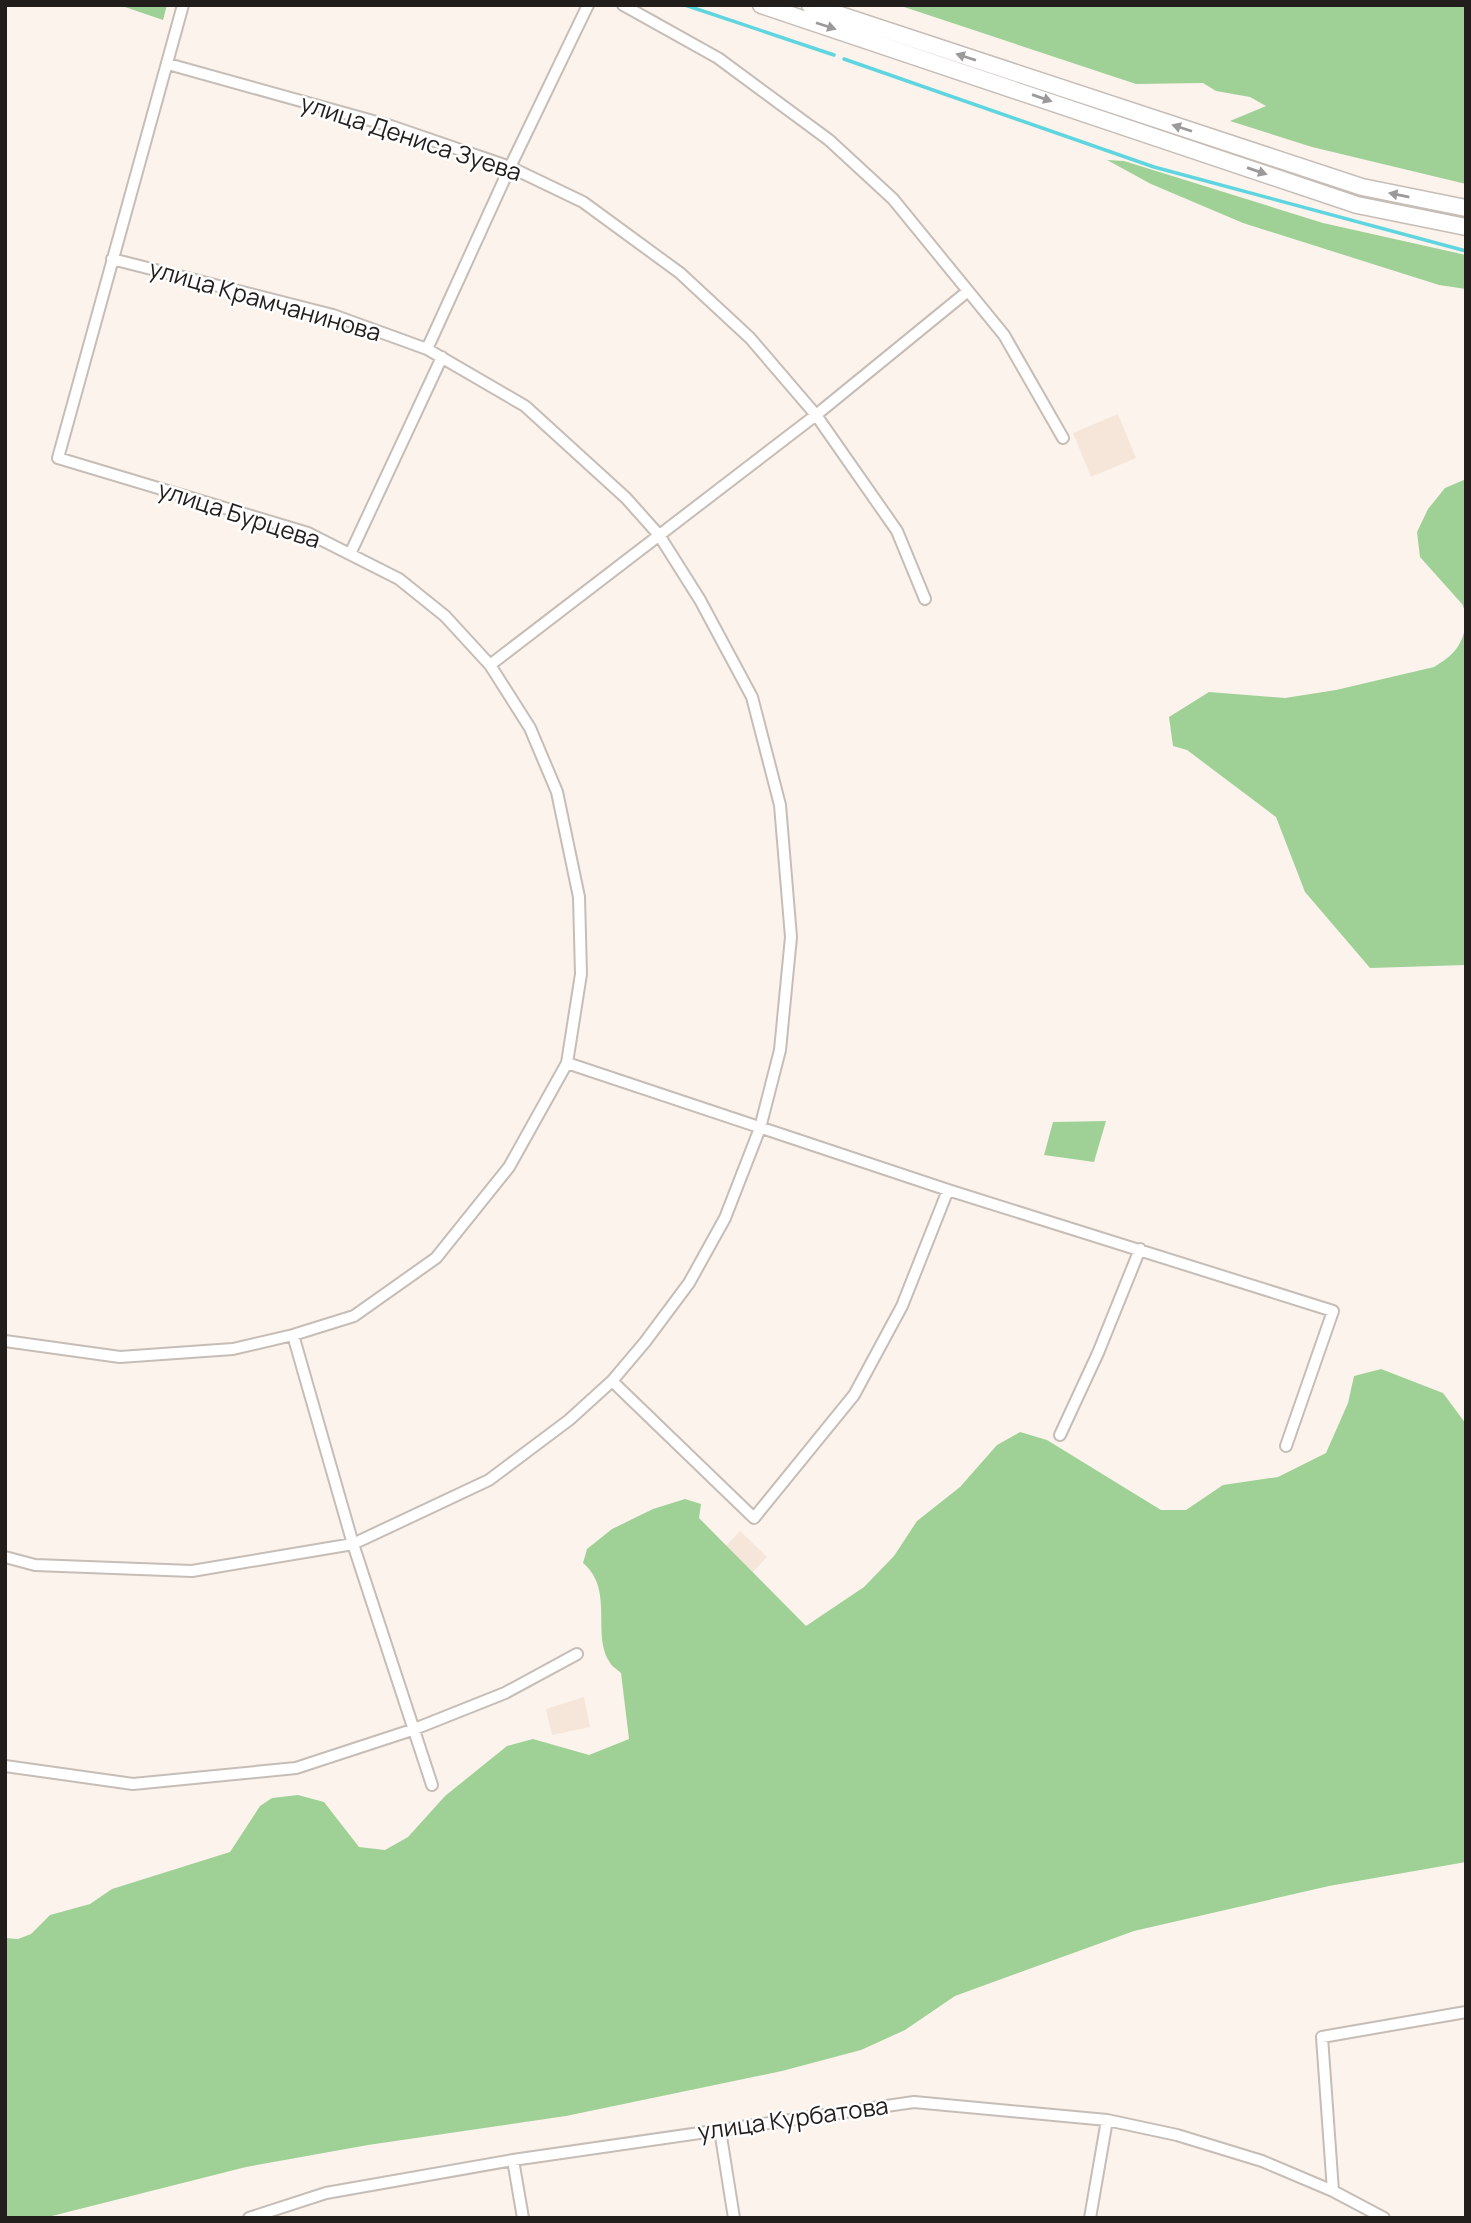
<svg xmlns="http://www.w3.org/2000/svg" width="1471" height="2223" viewBox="0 0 1471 2223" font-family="Manrope,sans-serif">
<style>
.built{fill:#f6e6da}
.green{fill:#9fd197}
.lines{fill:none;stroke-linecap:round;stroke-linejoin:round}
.stream{stroke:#5fd5df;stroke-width:3.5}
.minor-casing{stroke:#c6bdb7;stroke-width:14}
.primary-casing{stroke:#c6bdb7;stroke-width:19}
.minor{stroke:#fff;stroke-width:10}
.primary{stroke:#fff;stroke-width:16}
.oneway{fill:#9c9a99}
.labels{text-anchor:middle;stroke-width:5;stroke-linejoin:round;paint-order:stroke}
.street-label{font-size:24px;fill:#221e1c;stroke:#fff}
</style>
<rect width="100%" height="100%" fill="#fcf3ec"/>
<path class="built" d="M 1118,414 L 1136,458 L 1091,477 L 1073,433 Z
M 740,1531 L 767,1557 L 751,1574 L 724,1548 Z
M 584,1697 L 590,1727 L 552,1735 L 546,1709 Z"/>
<path class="green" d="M 119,5 L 167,5 L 163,20 Z
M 898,5 L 1466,5 L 1466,184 L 1312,147 L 1230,121 L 1266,106 L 1250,97 L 1216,91 L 1203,83 L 1136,84 Z
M 1107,160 L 1124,161 L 1323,223 L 1466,255 L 1466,289 L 1439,285 L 1243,223 L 1151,184 Z
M 1466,479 L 1466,613 L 1462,604 L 1420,557 L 1417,532 L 1428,509 L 1445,488 Z
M 1466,624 L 1466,965 L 1370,968 L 1305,892 L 1276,817 L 1187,750 L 1173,746 L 1169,717 L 1209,692 L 1285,698 L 1336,690 L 1434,667 C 1454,655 1462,646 1466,624 Z
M 1106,1121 L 1094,1162 L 1044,1155 L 1053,1122 Z
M 1381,1369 L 1443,1393 L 1466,1424 L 1466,1862 L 1329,1886 L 1134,1931 L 955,1996 L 905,2030 L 861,2050 L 782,2071 L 566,2116 L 368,2145 L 246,2167 L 44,2218 L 5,2218 L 5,1938 L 18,1939 L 31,1934 L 50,1915 L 90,1904 L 112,1889 L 230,1852 L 260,1806 L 272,1798 L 298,1795 L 324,1802 L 359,1847 L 385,1850 L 408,1837 L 445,1796 L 507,1746 L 533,1739 L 589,1755 L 629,1739 L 621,1673 C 617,1669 611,1666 609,1661 C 592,1633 614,1589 583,1563 L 587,1549 L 612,1529 L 653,1509 L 685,1499 L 701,1504 L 699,1518 L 806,1626 L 864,1587 L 894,1556 L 917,1521 L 960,1487 L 997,1445 L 1020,1432 L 1047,1440 L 1161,1510 L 1186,1510 L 1223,1485 L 1278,1477 L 1326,1453 L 1348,1403 L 1354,1376 Z"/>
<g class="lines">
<path class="stream" d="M 685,5 L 834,55
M 844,59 L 1154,167 L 1466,251"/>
<g class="minor-casing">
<path id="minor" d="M 623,5 L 718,58 L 829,140 L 893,199 L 1004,335 L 1063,438
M 168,64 L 391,126 L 510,167 L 583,202 L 680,273 L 750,338 L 816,415 L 897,531 L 925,599
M 427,349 L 510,167 L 588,5
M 350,554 L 442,357
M 490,665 L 816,415 L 968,291
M 567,1063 L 948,1190 L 1333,1311 L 1286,1446
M 293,1335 L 353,1544 L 432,1785
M 5,1341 L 120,1357 L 233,1349 L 293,1335 L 354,1316 L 436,1258 L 509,1167 L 567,1063 L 581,974 L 579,897 L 557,792 L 530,728 L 490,665 L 445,616 L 399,579 L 308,533 L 58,458 L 183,5
M 612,1381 L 754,1518 L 854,1395 L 902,1306 L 948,1190
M 1060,1435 L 1098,1353 L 1140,1249
M 5,1557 L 35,1565 L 192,1571 L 353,1544 L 489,1480 L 569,1420 L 612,1381 L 645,1342 L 689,1283 L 725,1218 L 760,1128 L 780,1050 L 791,937 L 780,805 L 752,697 L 700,600 L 659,535 L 626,498 L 525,406 L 427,349 L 333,315 L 112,259
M 5,1766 L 133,1784 L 296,1768 L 412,1730 L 505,1693 L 577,1654
M 720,2130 L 734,2218
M 513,2160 L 523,2218
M 1333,2191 L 1322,2037 L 1466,2012
M 249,2218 L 326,2193 L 513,2160 L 914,2102 L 1107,2120 L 1177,2135 L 1262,2161 L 1333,2191 L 1384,2218
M 1090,2218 L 1107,2120"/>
</g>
<g class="primary-casing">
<path id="primary" d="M 761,5 L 1357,205 L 1466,227
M 810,5 L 1362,187 L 1466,208"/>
</g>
<use href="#minor" class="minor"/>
<use href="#primary" class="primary"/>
</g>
<defs><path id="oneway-solid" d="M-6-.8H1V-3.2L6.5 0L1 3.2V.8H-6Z" transform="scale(1.75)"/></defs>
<g class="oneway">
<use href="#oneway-solid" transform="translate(826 26) rotate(18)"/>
<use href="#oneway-solid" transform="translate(966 57) rotate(-162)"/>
<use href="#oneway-solid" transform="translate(1042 98) rotate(19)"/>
<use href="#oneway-solid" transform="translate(1182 128) rotate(-162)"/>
<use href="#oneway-solid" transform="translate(1257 171) rotate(19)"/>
<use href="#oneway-solid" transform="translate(1399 195) rotate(-169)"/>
</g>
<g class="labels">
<g class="street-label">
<text transform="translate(411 138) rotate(18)" y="8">улица Дениса Зуева</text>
<text transform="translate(265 301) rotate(16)" y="8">улица Крамчанинова</text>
<text transform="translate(239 515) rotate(18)" y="8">улица Бурцева</text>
<text transform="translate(793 2119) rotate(-8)" y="8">улица Курбатова</text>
</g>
</g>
<rect width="1471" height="2223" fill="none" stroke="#221e1c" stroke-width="14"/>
</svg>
